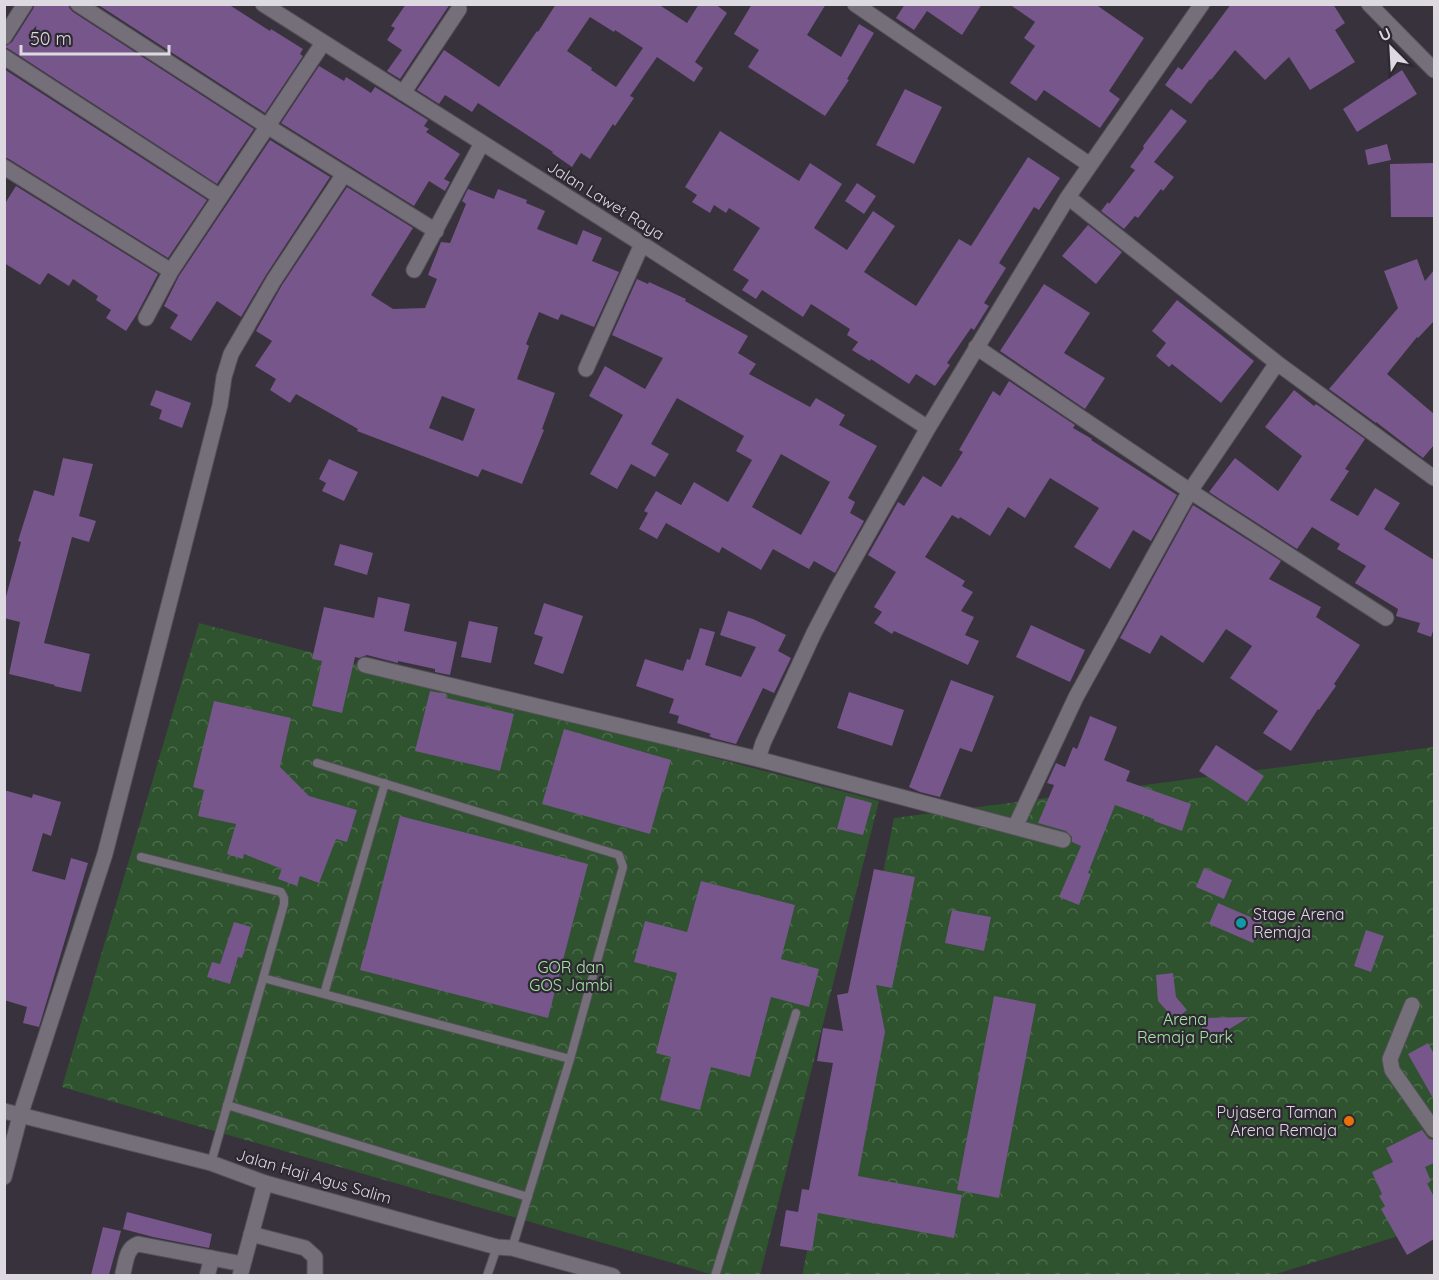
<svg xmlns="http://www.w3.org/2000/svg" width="1439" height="1280" viewBox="0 0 1439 1280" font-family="Quicksand,sans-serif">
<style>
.park{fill:url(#park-crowns)}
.building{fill:#76568b;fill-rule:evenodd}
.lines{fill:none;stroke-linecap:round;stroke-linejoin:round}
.lane-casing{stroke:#544f58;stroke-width:10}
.street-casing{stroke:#544f58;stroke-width:17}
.secondary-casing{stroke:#544f58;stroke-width:17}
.lane{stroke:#756f7a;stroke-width:8}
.street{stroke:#756f7a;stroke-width:15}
.secondary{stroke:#756f7a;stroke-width:15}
.culture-dot{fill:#0f9aa8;stroke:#2e2832;stroke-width:2}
.food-dot{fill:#e8710a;stroke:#2e2832;stroke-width:2}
.labels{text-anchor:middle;stroke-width:4.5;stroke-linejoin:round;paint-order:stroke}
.street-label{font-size:16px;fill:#ddd9e0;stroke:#2e2832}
.poi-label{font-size:16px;fill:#ddd9e0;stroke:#2e2832;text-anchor:start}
.park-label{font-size:16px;fill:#a1e7a0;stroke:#2e2832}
</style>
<defs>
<pattern id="park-crowns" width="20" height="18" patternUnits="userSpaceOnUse" patternTransform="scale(1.5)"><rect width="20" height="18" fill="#2e532e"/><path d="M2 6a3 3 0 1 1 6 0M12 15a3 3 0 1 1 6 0" fill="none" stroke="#4c6b4c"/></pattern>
</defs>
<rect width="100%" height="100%" fill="#38323c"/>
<path class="park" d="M 199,623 L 879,801 L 760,1275 L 714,1275 L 62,1087 Z
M 1434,747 L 1434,1225 L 1273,1275 L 802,1276 L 894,818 Z"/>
<path class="building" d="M 35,4 L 68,4 L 70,9 L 73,12 L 254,129 L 217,184 L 9,49 L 4,47 L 12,42 L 33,9 Z
M 97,4 L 228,4 L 270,31 L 271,29 L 303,49 L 300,54 L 303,56 L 265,113 Z
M 406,4 L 450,4 L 400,79 L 387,71 L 402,50 L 387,40 L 395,28 L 391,26 Z
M 556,4 L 658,4 L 687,23 L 699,4 L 715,4 L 727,13 L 695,62 L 703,68 L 694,82 L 657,57 L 630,96 L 634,98 L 615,126 L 613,124 L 590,159 L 581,153 L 572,167 L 552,153 L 553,152 L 478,103 L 472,112 L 445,95 L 439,104 L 417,90 L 444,50 L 499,87 L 537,31 L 538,32 ZM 590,17 L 614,32 L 615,30 L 643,48 L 616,87 L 591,70 L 592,68 L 567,51 Z
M 752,4 L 826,4 L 807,35 L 841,57 L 859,24 L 874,33 L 847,79 L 849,80 L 825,116 L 748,67 L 759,50 L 734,34 Z
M 905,4 L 982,4 L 962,35 L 927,11 L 914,30 L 896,18 Z
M 1009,4 L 1095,4 L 1144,38 L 1109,91 L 1120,99 L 1100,128 L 1044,90 L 1036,101 L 1010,83 L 1035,46 L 1024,38 L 1035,22 Z
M 1231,4 L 1333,4 L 1345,23 L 1335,30 L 1355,62 L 1310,90 L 1289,57 L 1265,80 L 1235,50 L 1211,80 L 1210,79 L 1191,104 L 1165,85 L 1178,67 L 1182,70 Z
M 319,66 L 344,81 L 346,77 L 371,93 L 375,87 L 428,120 L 424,126 L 429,129 L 426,132 L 460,154 L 444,179 L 450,182 L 445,191 L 429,181 L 414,206 L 281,123 Z
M 4,69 L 207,200 L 168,258 L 9,159 L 4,157 Z
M 1402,70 L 1417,94 L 1357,132 L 1343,109 Z
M 905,89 L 942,107 L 914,164 L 876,145 Z
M 1171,109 L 1187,121 L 1154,162 L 1174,177 L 1163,191 L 1161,189 L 1138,218 L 1135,216 L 1124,229 L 1101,211 L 1108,202 L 1109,204 L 1135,170 L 1130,167 L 1144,148 L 1143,146 Z
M 720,131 L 799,181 L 810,163 L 842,184 L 814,228 L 847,250 L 873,211 L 895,226 L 864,272 L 916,306 L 959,239 L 971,246 L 1028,157 L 1060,178 L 1039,210 L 1034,207 L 999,263 L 1006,268 L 984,303 L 989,306 L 974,330 L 971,328 L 947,363 L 950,365 L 935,386 L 916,374 L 909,384 L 871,359 L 870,361 L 852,350 L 858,342 L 847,335 L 850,329 L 811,304 L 803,317 L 762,290 L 756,299 L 742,290 L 749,280 L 733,270 L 760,228 L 729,208 L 726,213 L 714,205 L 710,213 L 692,202 L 697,195 L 685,187 Z
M 270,140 L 330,177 L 266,275 L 241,317 L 217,301 L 191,341 L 170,328 L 178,315 L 164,306 L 179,276 Z
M 1387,144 L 1391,160 L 1368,165 L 1365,150 Z
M 1434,163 L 1434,217 L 1391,217 L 1390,164 Z
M 857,183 L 876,196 L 864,214 L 845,201 Z
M 16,186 L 158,274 L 137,314 L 126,331 L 106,318 L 111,310 L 96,300 L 98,296 L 73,279 L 69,286 L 48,273 L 40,285 L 4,263 L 4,205 Z
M 347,187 L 413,228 L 371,295 L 393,309 L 425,308 L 437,279 L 428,275 L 441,242 L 450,243 L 466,204 L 462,201 L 468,189 L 494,199 L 498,189 L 527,200 L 526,203 L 545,211 L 537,229 L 577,245 L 583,230 L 602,238 L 592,261 L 619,272 L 594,327 L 561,314 L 558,320 L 539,312 L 526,344 L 529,346 L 517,379 L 555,393 L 542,429 L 544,430 L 522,484 L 482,469 L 478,477 L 357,431 L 358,429 L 296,394 L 290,403 L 270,390 L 276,379 L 255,366 L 272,341 L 256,331 L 282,285 ZM 442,396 L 475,409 L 463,441 L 429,428 Z
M 1088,225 L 1122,252 L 1096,284 L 1062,256 Z
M 1417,259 L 1425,281 L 1434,270 L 1434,321 L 1418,338 L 1417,337 L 1387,374 L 1434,414 L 1434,445 L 1423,458 L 1376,422 L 1376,423 L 1329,389 L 1398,308 L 1384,271 Z
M 637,279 L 648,284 L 649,282 L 686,299 L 685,301 L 748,336 L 738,353 L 756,364 L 749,374 L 810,407 L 816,398 L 845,415 L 839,425 L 877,446 L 848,498 L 855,502 L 850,513 L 864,521 L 835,573 L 814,561 L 809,569 L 773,549 L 761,570 L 722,547 L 719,553 L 666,523 L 657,539 L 639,529 L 648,513 L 644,511 L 656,491 L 681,505 L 694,482 L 728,502 L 752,460 L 736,451 L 744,436 L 677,398 L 651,444 L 669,454 L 655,477 L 631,464 L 617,489 L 590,474 L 623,415 L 589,396 L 605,366 L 645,389 L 663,358 L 612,335 ZM 781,454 L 830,482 L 801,535 L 752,507 Z
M 1044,284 L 1090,313 L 1064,353 L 1105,378 L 1085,409 L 1000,351 Z
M 1177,300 L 1254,361 L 1221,403 L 1172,364 L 1169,367 L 1156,356 L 1166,343 L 1152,331 Z
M 1009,381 L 1075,425 L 1073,428 L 1092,439 L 1091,440 L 1177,495 L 1151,541 L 1133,530 L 1110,569 L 1074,547 L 1099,508 L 1050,478 L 1025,518 L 1008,507 L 990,536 L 960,517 L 959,519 L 952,515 L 925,557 L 965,581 L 962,586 L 973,592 L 961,611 L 974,617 L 965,635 L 979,641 L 968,665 L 894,631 L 892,634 L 874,623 L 882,612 L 874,607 L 896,572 L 868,555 L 898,502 L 904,506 L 923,476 L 941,487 L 963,452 L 959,450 L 993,391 L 1000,396 Z
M 156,390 L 191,403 L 182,428 L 159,419 L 162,410 L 150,405 Z
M 1294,390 L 1314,406 L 1316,404 L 1365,439 L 1345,469 L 1349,471 L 1330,500 L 1358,516 L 1375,488 L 1400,503 L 1384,529 L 1434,560 L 1434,628 L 1431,637 L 1417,632 L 1420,623 L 1396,616 L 1398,609 L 1355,583 L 1366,566 L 1337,549 L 1340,544 L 1312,527 L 1297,549 L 1209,492 L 1235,458 L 1278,491 L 1302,456 L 1265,427 Z
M 63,458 L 93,464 L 79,516 L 96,521 L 89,542 L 72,537 L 44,643 L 90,654 L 81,692 L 54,686 L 55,685 L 9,674 L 20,622 L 4,618 L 4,604 L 21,542 L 18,541 L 34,490 L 54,496 Z
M 329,459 L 358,472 L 344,501 L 322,491 L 326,483 L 319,479 Z
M 1193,505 L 1281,561 L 1269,579 L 1321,607 L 1316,617 L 1360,645 L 1334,684 L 1336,686 L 1319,710 L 1318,709 L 1291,751 L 1263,733 L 1278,711 L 1230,678 L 1252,646 L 1226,629 L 1203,663 L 1161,635 L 1150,654 L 1120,638 Z
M 340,544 L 373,553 L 367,575 L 334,565 Z
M 378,597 L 410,604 L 404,631 L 457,642 L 450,675 L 435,672 L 435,669 L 398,661 L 398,663 L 367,655 L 359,658 L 355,657 L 342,713 L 312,706 L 322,661 L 312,659 L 324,607 L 374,618 Z
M 544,603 L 583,616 L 563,674 L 534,664 L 543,637 L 534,634 Z
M 728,611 L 753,619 L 786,635 L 778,651 L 791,658 L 774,693 L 763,688 L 736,744 L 713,738 L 709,736 L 711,734 L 677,723 L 679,716 L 669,713 L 674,699 L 636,686 L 645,659 L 683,671 L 687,659 L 690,660 L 700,628 L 715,632 L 705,665 L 741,677 L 756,647 L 720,635 Z
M 469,621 L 498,627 L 491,663 L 461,657 Z
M 1031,625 L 1085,650 L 1070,682 L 1016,657 Z
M 951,680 L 994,696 L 972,752 L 960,748 L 940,797 L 920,792 L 909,787 Z
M 430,691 L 446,694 L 446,698 L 514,714 L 500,771 L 415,751 Z
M 849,692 L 904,710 L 892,746 L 837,728 Z
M 214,701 L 291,718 L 280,767 L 309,796 L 357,810 L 347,842 L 336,839 L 319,883 L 300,876 L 297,886 L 278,879 L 282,869 L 244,854 L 243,859 L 227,854 L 236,824 L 198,816 L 204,790 L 193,787 Z
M 1090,716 L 1117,727 L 1104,760 L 1130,771 L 1126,781 L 1191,804 L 1182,831 L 1154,821 L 1154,819 L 1115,805 L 1088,873 L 1091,874 L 1079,905 L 1059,897 L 1081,846 L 1072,842 L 1072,837 L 1066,831 L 1038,823 L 1054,785 L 1047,783 L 1056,763 L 1065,767 L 1073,747 L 1077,749 Z
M 564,729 L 671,760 L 650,834 L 542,804 Z
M 1216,745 L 1264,776 L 1247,802 L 1199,771 Z
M 4,790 L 32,798 L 33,794 L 61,802 L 51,836 L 43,833 L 32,871 L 65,880 L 71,858 L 88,863 L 39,1027 L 23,1023 L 27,1007 L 4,1000 Z
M 846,796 L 872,803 L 863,835 L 837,829 Z
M 400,816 L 588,864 L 548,1018 L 360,970 Z
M 1204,868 L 1232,880 L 1224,899 L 1196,887 Z
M 874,869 L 915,877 L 892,988 L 876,985 L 885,1032 L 858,1176 L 962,1195 L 954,1238 L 818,1213 L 812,1251 L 780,1246 L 786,1210 L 798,1212 L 802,1189 L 809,1190 L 833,1063 L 817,1061 L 823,1028 L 843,1031 L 837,995 L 848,993 Z
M 701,881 L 795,905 L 781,959 L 819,969 L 809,1007 L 771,997 L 750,1077 L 711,1067 L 700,1110 L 660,1100 L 671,1057 L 656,1053 L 677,973 L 634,962 L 645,921 L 687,932 Z
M 1218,903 L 1262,922 L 1253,943 L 1209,924 Z
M 952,910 L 991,917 L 984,951 L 945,943 Z
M 234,922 L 251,927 L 242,958 L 238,957 L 230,984 L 207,977 L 212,962 L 220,964 Z
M 1366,930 L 1384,936 L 1371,972 L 1354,966 Z
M 1173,973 L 1176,997 L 1187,1010 L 1175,1020 L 1158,1001 L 1156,975 Z
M 994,996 L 1036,1004 L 999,1198 L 957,1190 Z
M 1249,1017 L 1223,1033 L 1223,1038 L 1202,1038 L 1202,1018 Z
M 1428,1043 L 1434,1054 L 1434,1100 L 1408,1054 Z
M 1422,1130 L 1429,1139 L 1434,1140 L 1434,1163 L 1425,1167 L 1431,1181 L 1427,1183 L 1434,1197 L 1434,1239 L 1407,1255 L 1381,1209 L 1385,1206 L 1379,1196 L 1382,1194 L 1372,1172 L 1393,1162 L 1386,1148 Z
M 127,1212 L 212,1234 L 209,1248 L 153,1237 L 123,1229 Z
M 103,1227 L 121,1231 L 109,1275 L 91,1275 Z"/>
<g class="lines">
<g class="lane-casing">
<path id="lane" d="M 317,763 L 619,855 L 623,867 L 570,1059 L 512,1248
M 141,857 L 281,892 L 284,898 L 284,904 L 211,1163
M 263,978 L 570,1059
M 324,994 L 385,783
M 227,1105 L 528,1197
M 487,1276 L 497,1247
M 715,1276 L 796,1013"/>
</g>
<g class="street-casing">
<path id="street" d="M 78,4 L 267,126 L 436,231
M 263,4 L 642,244 L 928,428
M 855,4 L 1090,165
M 1369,4 L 1434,70
M 4,37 L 25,4
M 4,57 L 220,197
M 403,93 L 459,9
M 4,167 L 171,271
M 1068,197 L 1277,363 L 1434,478
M 414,270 L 482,143
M 146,318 L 171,271 L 323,43
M 976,347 L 1190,491 L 1386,618
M 586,369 L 642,244
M 365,665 L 758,759 L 1063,840
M 758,759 L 763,743 L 814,633 L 837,589 L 928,428 L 1068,197 L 1202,4
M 1015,827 L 1076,697 L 1190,491 L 1277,363
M 1412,1005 L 1390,1059 L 1392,1070 L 1434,1130
M 4,1177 L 20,1116 L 105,854 L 220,405 L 224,377 L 231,354 L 274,280 L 344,174
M 251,1234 L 305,1248 L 315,1257 L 315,1276
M 123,1276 L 123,1273 C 126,1262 126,1248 138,1244 L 243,1264
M 207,1276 L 212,1258
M 240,1276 L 265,1183"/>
</g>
<g class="secondary-casing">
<path id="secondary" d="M 4,1111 L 211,1163 L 265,1183 L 497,1247 L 512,1248 L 613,1276"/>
</g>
<use href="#lane" class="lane"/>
<use href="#street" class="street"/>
<use href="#secondary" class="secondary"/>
</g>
<circle class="culture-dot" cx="1241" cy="923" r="6"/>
<circle class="food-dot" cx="1349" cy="1121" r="6"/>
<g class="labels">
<g class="street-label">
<text transform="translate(606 200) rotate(32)" y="6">Jalan Lawet Raya</text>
<text transform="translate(314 1176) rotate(16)" y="6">Jalan Haji Agus Salim</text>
</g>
<g class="poi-label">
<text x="1253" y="920">Stage Arena<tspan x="1253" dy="18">Remaja</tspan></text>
<text x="1337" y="1118" text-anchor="end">Pujasera Taman<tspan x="1337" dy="18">Arena Remaja</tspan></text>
</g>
<g class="park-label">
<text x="571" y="973">GOR dan<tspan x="571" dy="18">GOS Jambi</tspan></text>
<text x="1185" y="1025">Arena<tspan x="1185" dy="18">Remaja Park</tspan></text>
</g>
</g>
<rect width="1439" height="1280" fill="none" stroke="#ddd9e0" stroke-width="12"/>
<g transform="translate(1391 48) rotate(336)" stroke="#2e2832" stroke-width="4.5" paint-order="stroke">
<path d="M0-4.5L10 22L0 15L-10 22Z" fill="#ddd9e0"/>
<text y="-9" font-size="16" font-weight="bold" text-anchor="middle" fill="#ddd9e0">U</text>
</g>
<path d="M21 45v9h148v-9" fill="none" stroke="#ddd9e0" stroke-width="3"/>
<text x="30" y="45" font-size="18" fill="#ddd9e0" stroke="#2e2832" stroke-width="4.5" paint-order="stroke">50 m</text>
</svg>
